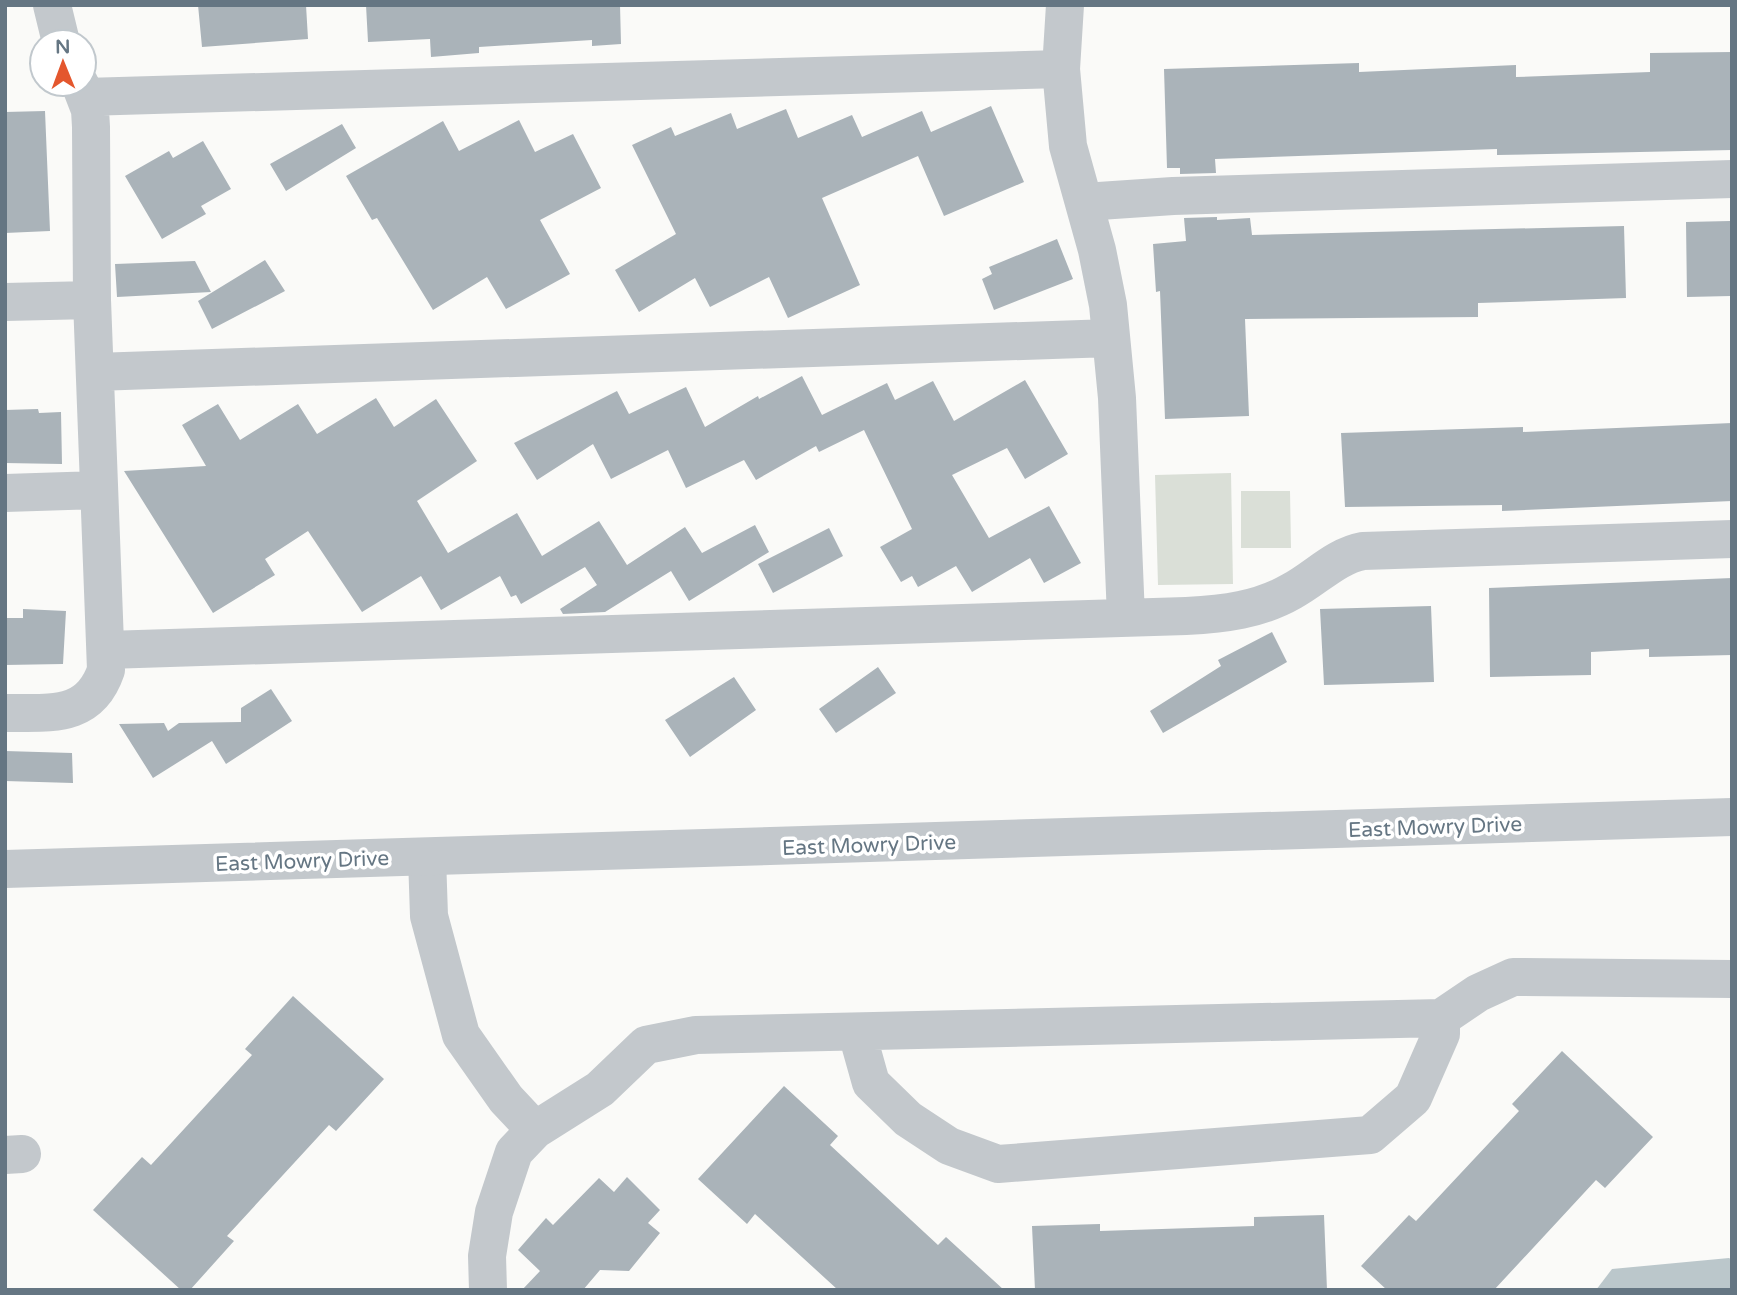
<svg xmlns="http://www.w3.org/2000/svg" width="1737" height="1295" viewBox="0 0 1737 1295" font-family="'Varela Round',sans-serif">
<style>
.green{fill:#dadfd7}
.water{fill:#bbc7cb}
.building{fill:#aab3b9}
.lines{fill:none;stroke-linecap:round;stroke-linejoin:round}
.minor{stroke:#c3c8cc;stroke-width:38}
.tertiary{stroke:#c3c8cc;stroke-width:38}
.labels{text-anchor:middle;stroke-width:7;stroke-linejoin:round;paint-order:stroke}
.street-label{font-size:21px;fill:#657683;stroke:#fff}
</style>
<rect width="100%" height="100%" fill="#fafaf8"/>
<path class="green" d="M 1231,473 L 1233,584 L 1158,585 L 1155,475 Z
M 1241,491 L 1290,491 L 1291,548 L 1241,548 Z"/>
<path class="water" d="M 1729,1258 L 1732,1260 L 1732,1290 L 1596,1290 L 1612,1269 Z"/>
<path class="building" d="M 198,5 L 306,5 L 308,39 L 202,47 Z
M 366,5 L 620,5 L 621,44 L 592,46 L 592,40 L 479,47 L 479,53 L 431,57 L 430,39 L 368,42 Z
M 1732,52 L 1732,150 L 1497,155 L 1497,149 L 1215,159 L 1216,173 L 1180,174 L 1180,168 L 1167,168 L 1164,69 L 1359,63 L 1359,72 L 1516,65 L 1516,77 L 1650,72 L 1650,53 Z
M 991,106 L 1024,182 L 944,216 L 918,156 L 822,198 L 860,285 L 788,318 L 769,277 L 710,307 L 695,278 L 639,312 L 615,270 L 676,234 L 632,145 L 671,127 L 675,136 L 731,113 L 737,129 L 786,109 L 798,138 L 852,115 L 862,137 L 922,111 L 931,132 Z
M 45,111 L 50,231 L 5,233 L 5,112 Z
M 519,120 L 535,152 L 573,134 L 601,188 L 540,220 L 570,274 L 506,309 L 487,277 L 433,310 L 377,218 L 372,220 L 346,176 L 443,121 L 459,151 Z
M 342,124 L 356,148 L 286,191 L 270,164 Z
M 203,141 L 231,189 L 201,206 L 206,214 L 162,239 L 125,176 L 169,151 L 173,158 Z
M 1217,217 L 1217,220 L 1250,218 L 1252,235 L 1624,226 L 1626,298 L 1478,303 L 1478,317 L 1245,319 L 1249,416 L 1165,419 L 1160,291 L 1156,292 L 1153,244 L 1186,241 L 1184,218 Z
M 1730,221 L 1731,296 L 1687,297 L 1686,222 Z
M 1057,239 L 1073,279 L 994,310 L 982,279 L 992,274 L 989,267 Z
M 265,260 L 285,291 L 212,329 L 198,301 Z
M 195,261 L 211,292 L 117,297 L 115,264 Z
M 802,376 L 822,415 L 887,383 L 895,400 L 933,381 L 954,421 L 1025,380 L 1068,454 L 1025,479 L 1007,448 L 952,475 L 989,538 L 1049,506 L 1081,563 L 1044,583 L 1030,558 L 972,592 L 956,566 L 918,587 L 912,576 L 901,582 L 880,547 L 912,529 L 864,430 L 819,452 L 816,446 L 756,480 L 744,460 L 686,488 L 668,450 L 611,479 L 593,444 L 537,480 L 514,443 L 617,391 L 629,414 L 686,387 L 705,427 L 758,396 L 759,399 Z
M 376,398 L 394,427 L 436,399 L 477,461 L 417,501 L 448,553 L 517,513 L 542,556 L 599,521 L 627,565 L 685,527 L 702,553 L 755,525 L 769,552 L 689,601 L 671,571 L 605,612 L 563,614 L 560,609 L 597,585 L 585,567 L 521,604 L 516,595 L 511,597 L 500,576 L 441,610 L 421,576 L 362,612 L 308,531 L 265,559 L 275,575 L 213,613 L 124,471 L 206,466 L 182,425 L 218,404 L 240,440 L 298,404 L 317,434 Z
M 38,409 L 39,413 L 61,412 L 62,464 L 5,463 L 5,410 Z
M 1732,423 L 1732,501 L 1502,511 L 1502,505 L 1345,507 L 1341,433 L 1523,427 L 1523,432 Z
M 829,528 L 843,556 L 773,593 L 758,564 Z
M 1732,578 L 1732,655 L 1649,657 L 1649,649 L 1591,652 L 1591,675 L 1490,677 L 1489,588 Z
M 1431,606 L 1434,682 L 1324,685 L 1320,609 Z
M 23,609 L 66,611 L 63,664 L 5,665 L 5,618 L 23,618 Z
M 1272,632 L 1287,662 L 1163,733 L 1150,711 L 1221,666 L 1218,660 Z
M 878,667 L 896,693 L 836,733 L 819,709 Z
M 734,677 L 756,710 L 690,757 L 665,720 Z
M 271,689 L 292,721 L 226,764 L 212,741 L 153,778 L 119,724 L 164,723 L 168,731 L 179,723 L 241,722 L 241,708 Z
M 5,751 L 72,753 L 73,783 L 5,781 Z
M 293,996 L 384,1079 L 336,1131 L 329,1125 L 227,1236 L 234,1241 L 190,1290 L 181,1290 L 93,1210 L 142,1157 L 151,1165 L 252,1055 L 245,1049 Z
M 1562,1051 L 1653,1137 L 1605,1188 L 1596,1180 L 1494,1290 L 1387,1290 L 1361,1266 L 1409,1215 L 1416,1221 L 1519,1111 L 1512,1104 Z
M 784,1086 L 838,1136 L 830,1145 L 938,1245 L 946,1237 L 1004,1290 L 838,1290 L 755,1214 L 747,1224 L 698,1179 Z
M 627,1177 L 660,1210 L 648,1223 L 660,1233 L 629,1271 L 600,1270 L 583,1290 L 522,1290 L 540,1271 L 518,1250 L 546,1218 L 553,1225 L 599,1178 L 614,1192 Z
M 1324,1215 L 1327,1290 L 1035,1290 L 1032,1226 L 1100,1224 L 1100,1231 L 1254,1226 L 1254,1217 Z"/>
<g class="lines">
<path class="minor" d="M 52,5 L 61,42
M 1065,5 L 1061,69 L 1068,146 L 1097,250 L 1108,305 L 1117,398 L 1126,617
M 85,97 L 1061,69
M 1084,202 L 1173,196 L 1732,179
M 5,302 L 92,300
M 95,372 L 1111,338
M 5,493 L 99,490
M 107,650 L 1186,616 C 1224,614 1259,610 1292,591 C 1316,578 1336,556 1363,551 L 1732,539
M 5,713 C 49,712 89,720 106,670 L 92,300 L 91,127 L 90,110 L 80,84
M 427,857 L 429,916 L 461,1035 L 506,1099 L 535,1130
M 857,1033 L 871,1083 L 908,1119 L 949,1146 L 998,1164 L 1370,1135 L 1413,1098 L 1441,1034 L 1441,1018
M 5,1155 L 22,1154
M 488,1290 L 487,1256 L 494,1212 L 514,1152 L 535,1130 L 600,1089 L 646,1045 L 696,1035 L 1441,1018 L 1478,993 L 1513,977 L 1732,979"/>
<path class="tertiary" d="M 5,869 L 1732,817"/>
</g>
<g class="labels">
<g class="street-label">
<text transform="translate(1435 827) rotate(-2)" y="7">East Mowry Drive</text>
<text transform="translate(869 845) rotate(-2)" y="7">East Mowry Drive</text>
<text transform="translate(302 861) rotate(-2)" y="7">East Mowry Drive</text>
</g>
</g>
<rect width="1737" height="1295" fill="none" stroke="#657683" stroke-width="14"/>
<g transform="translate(63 63) rotate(359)"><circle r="33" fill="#ffffff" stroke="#c1c8cd" stroke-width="2"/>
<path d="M0-5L12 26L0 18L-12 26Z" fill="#e4572e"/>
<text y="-10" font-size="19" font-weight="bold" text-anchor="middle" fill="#657683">N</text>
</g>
</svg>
